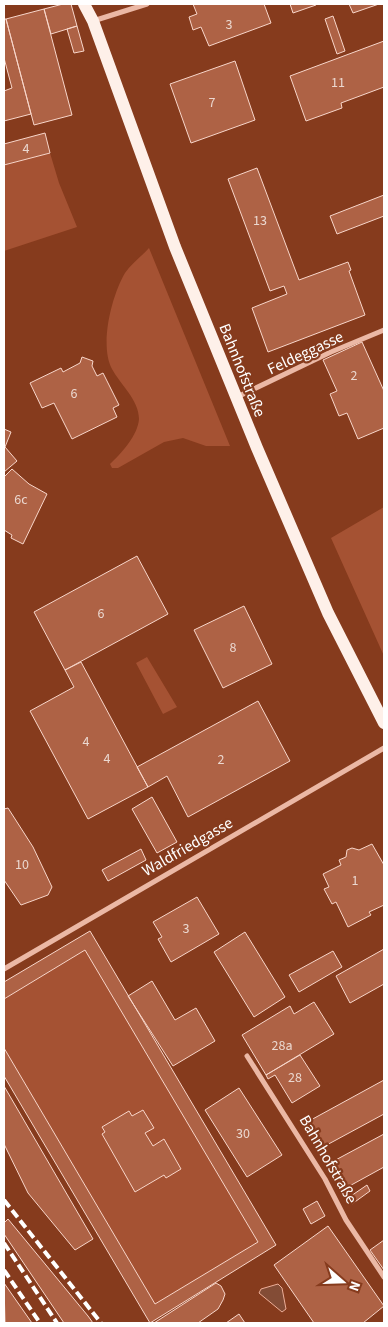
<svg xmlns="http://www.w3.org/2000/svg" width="388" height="1327" viewBox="0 0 388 1327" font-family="'Source Sans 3',sans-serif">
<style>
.green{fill:#a55233}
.water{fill:#834c36;stroke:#edae98}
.building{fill:#ae6245;stroke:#f8d6ca}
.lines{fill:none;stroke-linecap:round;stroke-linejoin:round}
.minor{stroke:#ebb8a5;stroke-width:5}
.primary{stroke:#fef0e9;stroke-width:12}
.rail{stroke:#fff;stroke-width:4;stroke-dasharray:9 4;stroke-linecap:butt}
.labels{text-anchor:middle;stroke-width:4.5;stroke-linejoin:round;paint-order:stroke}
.number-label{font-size:14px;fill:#ebd8d0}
.street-label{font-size:16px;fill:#fff;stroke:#863b1d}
</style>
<rect width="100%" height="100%" fill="#863b1d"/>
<path class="green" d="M 50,153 L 59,183 L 77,227 L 4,251 L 4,165 Z
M 149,248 L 230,446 L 206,446 L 183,438 L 164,442 L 118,468 L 112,468 L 110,464 C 121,454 138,435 139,419 C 139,400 120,384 112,369 C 99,345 112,295 125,273 C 131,264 142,256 149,248 Z
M 384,507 L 384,656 L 331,538 Z
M 147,657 L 177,707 L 163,714 L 136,663 Z
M 85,950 L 258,1242 L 155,1304 L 4,1048 L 4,999 Z"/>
<path class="water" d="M 278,1284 L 282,1288 L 286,1309 L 282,1312 L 259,1293 L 261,1289 Z"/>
<path class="building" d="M 63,4 L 71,4 L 77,26 L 51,34 L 44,9 Z
M 193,4 L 264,4 L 271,23 L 209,46 L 201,27 L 193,30 L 189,17 L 197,14 Z
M 290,4 L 315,4 L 316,5 L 293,13 Z
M 349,4 L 379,4 L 353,13 Z
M 44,9 L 72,115 L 34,125 L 6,19 Z
M 333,16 L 345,51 L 337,54 L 325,19 Z
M 4,19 L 6,19 L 31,114 L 4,121 L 4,91 L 12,88 L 4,58 Z
M 77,26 L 84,51 L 74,53 L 67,29 Z
M 384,41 L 384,87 L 341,103 L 342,108 L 306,121 L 290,76 Z
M 235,61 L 255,120 L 191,143 L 170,84 Z
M 45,133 L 50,153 L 4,165 L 4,144 Z
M 257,168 L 299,280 L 348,262 L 351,270 L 349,271 L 365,315 L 268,352 L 252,308 L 287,294 L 284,286 L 270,291 L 228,179 Z
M 384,195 L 384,216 L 337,234 L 330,216 Z
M 362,342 L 384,391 L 384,428 L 358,439 L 347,413 L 339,416 L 330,394 L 337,391 L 323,360 Z
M 82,357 L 93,361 L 92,366 L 97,376 L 103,373 L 119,405 L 113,408 L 117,417 L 72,439 L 54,403 L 42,408 L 30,383 L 61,368 L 63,372 L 80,363 Z
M 4,429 L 11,432 L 5,447 L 17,461 L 4,472 Z
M 12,469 L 29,484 L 47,494 L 23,544 L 11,538 L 12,535 L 4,530 L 4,477 Z
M 137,556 L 168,614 L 65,670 L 34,612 Z
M 244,606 L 272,664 L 223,688 L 194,630 Z
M 81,662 L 148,787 L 88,819 L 30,711 L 74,687 L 65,670 Z
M 258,701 L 290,761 L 188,817 L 167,776 L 148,787 L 137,767 Z
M 152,797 L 177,842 L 157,853 L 132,809 Z
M 8,808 L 33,847 L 52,887 L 48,895 L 21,905 L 4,880 L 4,809 Z
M 372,844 L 384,865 L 384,905 L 369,912 L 371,915 L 348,927 L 336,902 L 332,904 L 324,889 L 329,887 L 323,874 L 341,865 L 339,860 L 346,857 L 347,850 L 352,848 L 359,850 Z
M 141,849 L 146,860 L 108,881 L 102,870 Z
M 197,897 L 219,934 L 171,962 L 158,939 L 162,937 L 153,922 Z
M 90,931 L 276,1245 L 150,1323 L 4,1076 L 4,1048 L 155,1304 L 258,1242 L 85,950 L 4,999 L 4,982 Z
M 245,932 L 285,997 L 254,1017 L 214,952 Z
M 384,949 L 384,984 L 350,1003 L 336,976 Z
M 333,951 L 342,967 L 299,992 L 289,975 Z
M 152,981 L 175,1020 L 196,1008 L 215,1041 L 173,1066 L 128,996 Z
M 314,1002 L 334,1034 L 266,1075 L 242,1035 L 290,1006 L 294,1014 Z
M 300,1055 L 320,1086 L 292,1103 L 275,1075 L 268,1079 L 266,1075 Z
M 384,1080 L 384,1114 L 323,1147 L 309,1121 Z
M 4,1086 L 93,1239 L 75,1250 L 28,1193 L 4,1144 Z
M 239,1088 L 282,1155 L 247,1177 L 205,1110 Z
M 143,1110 L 154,1128 L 145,1133 L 153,1146 L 164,1139 L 181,1169 L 166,1178 L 164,1175 L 135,1192 L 102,1134 L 105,1132 L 102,1127 L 129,1111 L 132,1116 Z
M 384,1134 L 384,1167 L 344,1189 L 330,1163 Z
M 367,1185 L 370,1191 L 352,1204 L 348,1198 Z
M 317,1201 L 325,1216 L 311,1224 L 303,1209 Z
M 8,1219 L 88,1316 L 93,1323 L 64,1323 L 4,1234 L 4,1223 Z
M 328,1226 L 384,1306 L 363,1323 L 314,1323 L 274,1265 Z
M 384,1240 L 384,1270 L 370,1250 Z
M 4,1283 L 32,1323 L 5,1323 Z
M 216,1283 L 221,1286 L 225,1294 L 223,1300 L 218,1309 L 198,1323 L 154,1323 Z
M 239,1314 L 245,1323 L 226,1323 Z"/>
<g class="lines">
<path class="minor" d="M 93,21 L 147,4
M 237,397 L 331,352 L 384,330
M 4,969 L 384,748
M 247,1056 L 325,1179 L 346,1220 L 384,1277"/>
<path class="primary" d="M 84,4 L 93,21 L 175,247 L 257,448 L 328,613 L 384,723"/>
<path class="rail" d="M 4,1200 L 101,1323
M 4,1243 L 57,1323
M 4,1270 L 40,1323"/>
</g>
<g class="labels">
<g class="number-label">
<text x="229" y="29">3</text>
<text x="338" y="87">11</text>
<text x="212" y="107">7</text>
<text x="26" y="153">4</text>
<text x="260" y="225">13</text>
<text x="354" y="380">2</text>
<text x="74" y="398">6</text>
<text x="21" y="504">6c</text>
<text x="101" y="618">6</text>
<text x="233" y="652">8</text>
<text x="86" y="746">4</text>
<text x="107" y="763">4</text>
<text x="221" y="764">2</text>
<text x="22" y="869">10</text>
<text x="355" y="885">1</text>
<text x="186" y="933">3</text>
<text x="282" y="1050">28a</text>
<text x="295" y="1082">28</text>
<text x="243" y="1138">30</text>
</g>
<g class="street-label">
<text transform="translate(305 352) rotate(-25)" y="6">Feldeggasse</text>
<text transform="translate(243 370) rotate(68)" y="6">Bahnhofstraße</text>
<text transform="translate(187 846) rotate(-30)" y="6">Waldfriedgasse</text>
<text transform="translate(329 1159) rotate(60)" y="6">Bahnhofstraße</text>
</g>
</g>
<rect width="388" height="1327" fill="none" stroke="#ffffff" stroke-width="10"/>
<g transform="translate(343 1282) rotate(110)" stroke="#863b1d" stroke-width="4" paint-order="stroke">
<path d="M0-4L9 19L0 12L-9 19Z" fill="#ffffff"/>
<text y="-8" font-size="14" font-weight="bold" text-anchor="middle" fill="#ffffff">N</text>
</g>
</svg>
